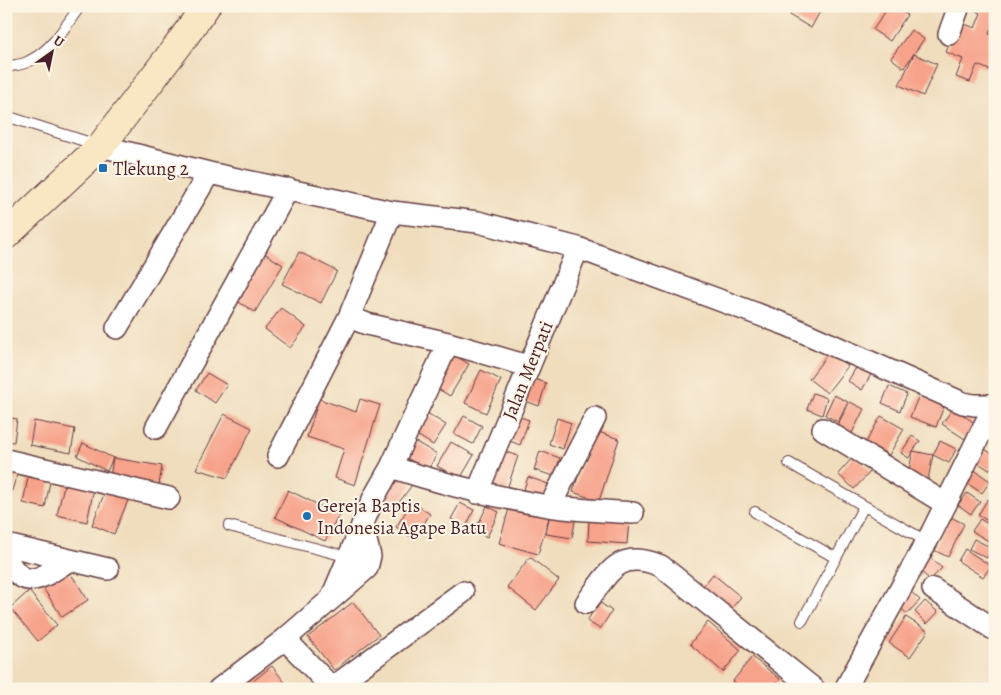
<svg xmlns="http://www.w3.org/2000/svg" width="1001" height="695" viewBox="0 0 1001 695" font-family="Alegreya,serif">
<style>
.building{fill:#f7a28a}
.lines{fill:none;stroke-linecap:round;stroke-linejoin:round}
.lane-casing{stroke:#633c41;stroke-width:12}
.street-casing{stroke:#633c41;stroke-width:24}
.secondary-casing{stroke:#633c41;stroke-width:30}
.lane{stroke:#fff;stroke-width:10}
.street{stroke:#fff;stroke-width:21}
.secondary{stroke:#f9e7c3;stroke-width:28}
.poi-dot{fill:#1f6fb2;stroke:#fcf5e5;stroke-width:2}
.labels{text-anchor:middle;stroke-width:4;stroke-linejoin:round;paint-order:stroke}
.poi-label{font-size:19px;fill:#4a1f2b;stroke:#fcf5e5;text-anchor:start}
.street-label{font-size:19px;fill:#4a1f2b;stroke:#fcf5e5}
</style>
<rect width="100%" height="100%" fill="#fcf5e5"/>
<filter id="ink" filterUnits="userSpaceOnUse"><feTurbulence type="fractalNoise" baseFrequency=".02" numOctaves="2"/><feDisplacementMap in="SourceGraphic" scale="10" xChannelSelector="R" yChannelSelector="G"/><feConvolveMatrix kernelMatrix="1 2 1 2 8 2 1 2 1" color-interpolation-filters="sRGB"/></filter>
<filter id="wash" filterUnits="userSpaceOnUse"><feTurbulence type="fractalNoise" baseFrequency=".0096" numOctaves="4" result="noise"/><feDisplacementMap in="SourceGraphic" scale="20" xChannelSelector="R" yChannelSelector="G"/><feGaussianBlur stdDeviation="1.12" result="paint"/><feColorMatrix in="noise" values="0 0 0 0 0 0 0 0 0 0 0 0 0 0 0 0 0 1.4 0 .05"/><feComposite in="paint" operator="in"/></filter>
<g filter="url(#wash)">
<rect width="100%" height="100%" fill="#f0ddbd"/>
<g id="blocks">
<path class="building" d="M 794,6 L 823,6 L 811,28 L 789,15 Z
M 889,6 L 893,6 L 907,15 L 890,41 L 873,30 Z
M 966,6 L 995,6 L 995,19 L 989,34 L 995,36 L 995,72 L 977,65 L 970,82 L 956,77 L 963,59 L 946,52 L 959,22 L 975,28 L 981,13 Z
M 911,30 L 924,39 L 904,68 L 891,58 Z
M 914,54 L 937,64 L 923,96 L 899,85 Z
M 261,251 L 283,265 L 255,312 L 232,298 Z
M 299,252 L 337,271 L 321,303 L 282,284 Z
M 281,308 L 306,327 L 290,348 L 265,329 Z
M 829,352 L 848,366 L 827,393 L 809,379 Z
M 452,354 L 469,364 L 450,396 L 433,386 Z
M 859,363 L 873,371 L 862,390 L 848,381 Z
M 481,370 L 501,380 L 486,413 L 465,403 Z
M 207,373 L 227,385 L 215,403 L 196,390 Z
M 531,378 L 546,383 L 539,406 L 523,400 Z
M 889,386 L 907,394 L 900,411 L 882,403 Z
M 813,393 L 827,398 L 822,415 L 807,409 Z
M 834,395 L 848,402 L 838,422 L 825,415 Z
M 919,395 L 944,406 L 936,427 L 910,417 Z
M 319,399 L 356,412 L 360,399 L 380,405 L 355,485 L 335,478 L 344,449 L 307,437 Z
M 850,402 L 864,409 L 850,437 L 835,429 Z
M 953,408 L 976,424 L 965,439 L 942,424 Z
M 427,413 L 446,425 L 433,445 L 414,433 Z
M 224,414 L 252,428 L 227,478 L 196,469 Z
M 464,416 L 482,426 L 473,444 L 454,434 Z
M 518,416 L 529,420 L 520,445 L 510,441 Z
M 881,416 L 904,429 L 889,455 L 866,442 Z
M 6,417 L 17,419 L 14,442 L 6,441 Z
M 557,418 L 571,423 L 563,449 L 549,444 Z
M 34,421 L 75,429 L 71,453 L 30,445 Z
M 593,430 L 619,439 L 599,501 L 573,492 Z
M 912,436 L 920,441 L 913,451 L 933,455 L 928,479 L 908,475 L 913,451 L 909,458 L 901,453 Z
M 414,441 L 437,454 L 428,470 L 405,457 Z
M 940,441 L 956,449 L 949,463 L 933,455 Z
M 451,442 L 474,455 L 460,479 L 437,466 Z
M 83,443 L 113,458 L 107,471 L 77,456 Z
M 985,449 L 995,456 L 995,461 L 989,470 L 977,462 Z
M 503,451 L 518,456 L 506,492 L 491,488 Z
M 540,451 L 560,458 L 554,476 L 534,470 Z
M 854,456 L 871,471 L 854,489 L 838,474 Z
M 113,458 L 162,466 L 159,485 L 110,477 Z
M 6,464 L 19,468 L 9,500 L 6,499 Z
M 973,469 L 990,481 L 982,493 L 965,482 Z
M 29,472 L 51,476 L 45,508 L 23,503 Z
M 398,474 L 412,485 L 392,512 L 378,502 Z
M 528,477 L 548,484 L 544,498 L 523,492 Z
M 65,481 L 94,488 L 87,522 L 57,515 Z
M 106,489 L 129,498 L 114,534 L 92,525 Z
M 288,490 L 339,515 L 325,541 L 275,517 Z
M 967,493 L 980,502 L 971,514 L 958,505 Z
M 988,499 L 995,504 L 995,525 L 978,515 Z
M 412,502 L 430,514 L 414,539 L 396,527 Z
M 460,503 L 474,510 L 466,527 L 451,519 Z
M 510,505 L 576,516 L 572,538 L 546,534 L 549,518 L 538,554 L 499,543 Z
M 487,506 L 499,512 L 487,537 L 475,531 Z
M 951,517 L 964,524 L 948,557 L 934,550 Z
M 589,518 L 629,520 L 627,544 L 588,541 Z
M 980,519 L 995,528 L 995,545 L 972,531 Z
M 974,539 L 992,548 L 987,558 L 969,549 Z
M 965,549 L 991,566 L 983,577 L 958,561 Z
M 927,555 L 942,568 L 930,580 L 916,567 Z
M 530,557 L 559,580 L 536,610 L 507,587 Z
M 67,568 L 88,600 L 62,617 L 41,585 Z
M 713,574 L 741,597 L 727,614 L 699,591 Z
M 907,588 L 920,600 L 907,614 L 895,602 Z
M 29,591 L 57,625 L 38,641 L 10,608 Z
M 925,601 L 938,612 L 927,624 L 915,612 Z
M 353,602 L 379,635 L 334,670 L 308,637 Z
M 599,602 L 612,611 L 600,629 L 587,621 Z
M 906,617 L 928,631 L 910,657 L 889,643 Z
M 708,622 L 741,650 L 723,672 L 690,644 Z
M 752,657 L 780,679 L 771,689 L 743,689 L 733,681 Z
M 272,666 L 290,689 L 257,689 L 252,682 Z"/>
</g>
</g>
<g filter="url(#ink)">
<use href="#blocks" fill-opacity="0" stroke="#633c41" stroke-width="1"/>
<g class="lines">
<g class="lane-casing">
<path id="lane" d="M 6,67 C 14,65 23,65 29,61 C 52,50 65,27 80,6
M 6,116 L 97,145
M 789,463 L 926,541
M 755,512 L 836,558
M 229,526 L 349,557
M 802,621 L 864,506"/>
</g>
<g class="street-casing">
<path id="street" d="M 949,34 L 959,6
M 101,146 L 209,173 L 392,212 L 478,222 L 578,248 L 787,325 L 963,403 L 974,405 L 995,405
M 349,317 L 367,324 L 448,343 L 528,366
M 117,328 L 209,173
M 156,428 L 288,189
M 823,429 L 946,504
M 278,456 L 349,317 L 392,212
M 6,460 L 169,498
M 391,467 C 443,484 495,497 548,506 C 576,510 605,511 633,513
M 477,493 L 578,248
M 550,506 L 595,418
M 6,545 L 108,569
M 6,556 C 23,594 42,578 68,561
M 933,589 L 995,630
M 332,597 L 374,497 L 391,467 L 448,343
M 586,603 C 609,573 618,548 661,566 L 814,689
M 332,688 L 463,592
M 219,689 L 285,639
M 333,689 L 285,639 L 367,568 L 370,556 L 362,525
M 845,689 L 932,532 L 994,406"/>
</g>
<g class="secondary-casing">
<path id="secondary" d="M 6,235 L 101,146 L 179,44 L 206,6"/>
</g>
<use href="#lane" class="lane"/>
<use href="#street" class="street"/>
<use href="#secondary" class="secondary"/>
</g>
</g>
<g class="poi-dot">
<rect x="98" y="163" width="10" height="10" rx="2.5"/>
<circle cx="307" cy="516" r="5"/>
</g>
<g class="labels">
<g class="poi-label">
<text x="113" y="175">Tlekung 2</text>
<text x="317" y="512">Gereja Baptis<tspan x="317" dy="22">Indonesia Agape Batu</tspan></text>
</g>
<g class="street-label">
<text transform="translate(527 370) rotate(-68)" y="7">Jalan Merpati</text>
</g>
</g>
<rect width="1001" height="695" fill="none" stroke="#fcf5e5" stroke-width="25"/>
<g transform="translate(52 52) rotate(33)" stroke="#fcf5e5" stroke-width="4" paint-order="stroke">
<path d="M0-4L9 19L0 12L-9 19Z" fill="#4a1f2b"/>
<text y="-8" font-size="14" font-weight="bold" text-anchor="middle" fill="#4a1f2b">U</text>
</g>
</svg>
